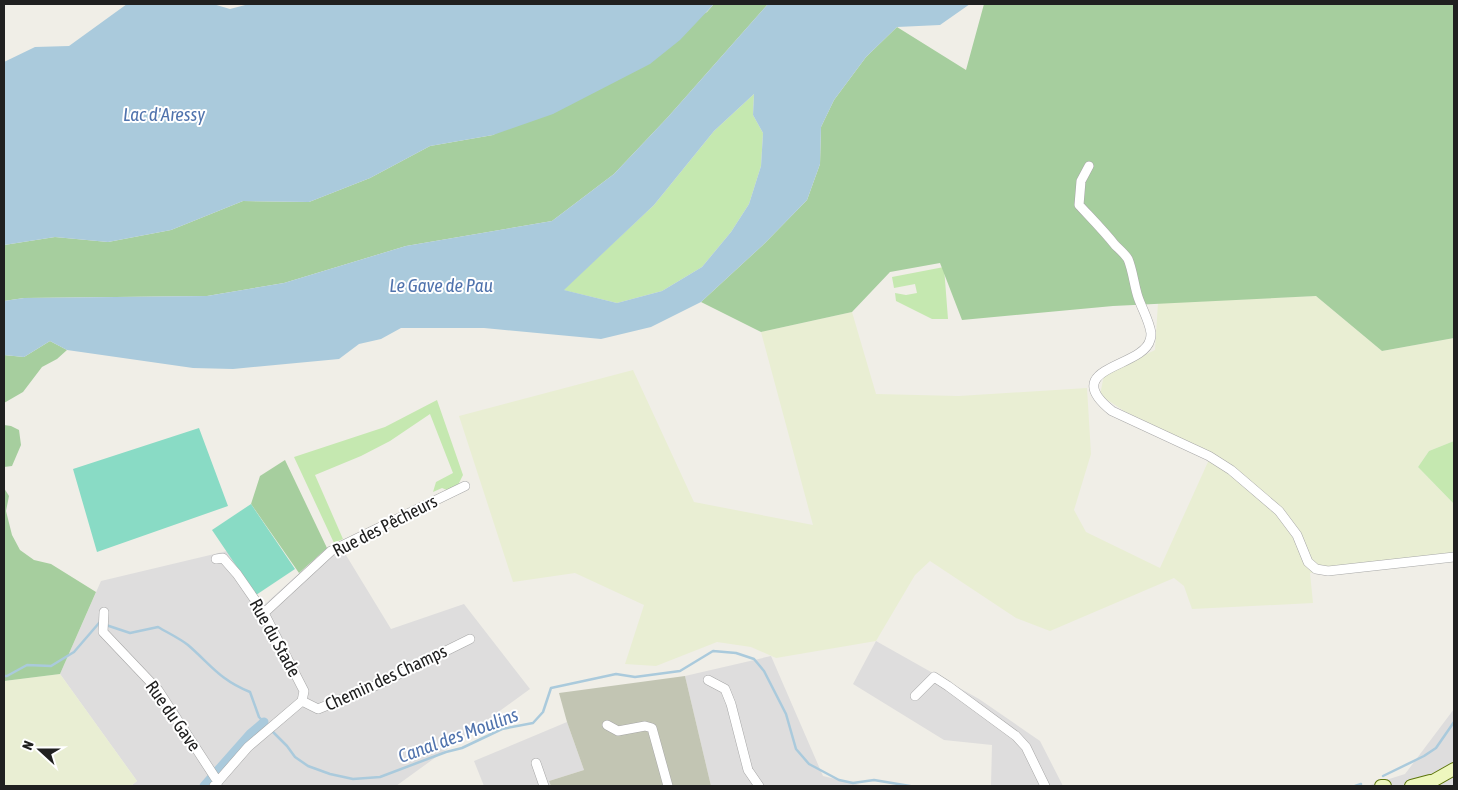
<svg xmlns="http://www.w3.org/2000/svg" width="1458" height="790" viewBox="0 0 1458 790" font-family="'Asap Condensed',sans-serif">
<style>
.residential{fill:#dedddd}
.construction{fill:#c2c5b3}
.farmland{fill:#e9eed3}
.grass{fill:#c5e8b0}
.forest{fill:#a6ce9e}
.pitch{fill:#89dbc5}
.water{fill:#aacadc;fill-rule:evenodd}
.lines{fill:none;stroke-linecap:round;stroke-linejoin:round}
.stream{stroke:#aacadc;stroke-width:2.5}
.canal{stroke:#aacadc;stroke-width:9}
.street-casing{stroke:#a7a7a7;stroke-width:10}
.secondary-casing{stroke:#5c750a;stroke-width:14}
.street{stroke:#fff;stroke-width:9}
.secondary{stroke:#eef7be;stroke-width:12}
.labels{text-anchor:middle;stroke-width:4;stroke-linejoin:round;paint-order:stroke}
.street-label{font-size:18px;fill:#202020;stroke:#fff}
.water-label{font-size:19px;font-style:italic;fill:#5073ad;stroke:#fff}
</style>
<rect width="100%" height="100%" fill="#f0eee7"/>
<path class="residential" d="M 338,542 L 391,629 L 464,604 L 530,689 L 396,786 L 131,786 L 137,781 L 60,674 L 101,581 L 227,551 L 261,603 L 264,605 L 327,548 Z
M 876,641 L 979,699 L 1040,741 L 1063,786 L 991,786 L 992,745 L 944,740 L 853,684 Z
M 771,656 L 823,776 L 864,786 L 711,786 L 685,676 Z
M 1454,709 L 1454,786 L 1367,786 L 1405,774 Z
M 567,722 L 584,770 L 549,781 L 551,786 L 484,786 L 474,761 Z"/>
<path class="construction" d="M 685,676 L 711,786 L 551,786 L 549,781 L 584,770 L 567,722 L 559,693 Z"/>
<path class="farmland" d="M 1316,296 L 1382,351 L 1454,338 L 1454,441 L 1429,451 L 1418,467 L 1454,504 L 1454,560 L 1310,573 L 1313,603 L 1192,609 L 1184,586 L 1174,578 L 1050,631 L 1016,618 L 930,561 L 915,575 L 876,641 L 776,658 L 751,647 L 717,642 L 656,666 L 625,664 L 644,605 L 575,573 L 513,582 L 459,416 L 633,370 L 694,502 L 813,525 L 761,332 L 852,312 L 876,394 L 959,396 L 1087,388 L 1091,454 L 1074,510 L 1086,532 L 1160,568 L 1212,453 L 1124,411 L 1100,395 L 1104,375 L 1155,350 L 1158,303 Z
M 60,674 L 137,781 L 131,786 L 4,786 L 4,681 Z"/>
<path class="grass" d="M 754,94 L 753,115 L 763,133 L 761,166 L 749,204 L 731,232 L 702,267 L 662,291 L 617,303 L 563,290 L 654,205 L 714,131 Z
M 944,267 L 948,319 L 932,319 L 896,301 L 895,293 L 906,295 L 917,293 L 915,284 L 894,288 L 892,277 Z
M 437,400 L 463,475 L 458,485 L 447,490 L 442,488 L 433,492 L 436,482 L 453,473 L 430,414 L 390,441 L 361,456 L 315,475 L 343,539 L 334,543 L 294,457 L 385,427 Z
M 1454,441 L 1454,504 L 1418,467 L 1429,451 Z"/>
<path class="forest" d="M 714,4 L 768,4 L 668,117 L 614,174 L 552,221 L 406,246 L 284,283 L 207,296 L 24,298 L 4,301 L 4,245 L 55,237 L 108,242 L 171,230 L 243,201 L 309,202 L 370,178 L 430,146 L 493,135 L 707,12 Z
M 984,4 L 1454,4 L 1454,338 L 1382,351 L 1316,296 L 1113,306 L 962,320 L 940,263 L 890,272 L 852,312 L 761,332 L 701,302 L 765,243 L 807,200 L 820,164 L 821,127 L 834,100 L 866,57 L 897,27 L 966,70 Z
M 50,341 L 67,350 L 57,359 L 42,367 L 23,392 L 4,403 L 4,355 L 24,357 Z
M 4,425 L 11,426 L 19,430 L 21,445 L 12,466 L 4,467 Z
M 285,460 L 327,548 L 299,573 L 251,504 L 260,476 Z
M 4,488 L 9,496 L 6,511 L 12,535 L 20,550 L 34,560 L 51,564 L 96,592 L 60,674 L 4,681 Z"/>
<path class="pitch" d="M 199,428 L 228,506 L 97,552 L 73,469 Z
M 251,504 L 295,569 L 256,595 L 212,530 Z"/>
<path class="water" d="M 127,4 L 213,4 L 230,9 L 249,4 L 714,4 L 680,40 L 650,64 L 553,114 L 493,135 L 430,146 L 370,178 L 309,202 L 243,201 L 171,230 L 108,242 L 55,237 L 4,245 L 4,62 L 35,47 L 69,46 Z
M 768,4 L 970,4 L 940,25 L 897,27 L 866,57 L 834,100 L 821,127 L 820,164 L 807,200 L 765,243 L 701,302 L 651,327 L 601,339 L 484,328 L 401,328 L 381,339 L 359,344 L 339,359 L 233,369 L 193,368 L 67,350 L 50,341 L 24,357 L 4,355 L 4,301 L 24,298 L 207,296 L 284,283 L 406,246 L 552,221 L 614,174 L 668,117 ZM 754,94 L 753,115 L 763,133 L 761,166 L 749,204 L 731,232 L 702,267 L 662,291 L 617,303 L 564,290 L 654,205 L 714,131 Z"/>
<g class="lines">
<path class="stream" d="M 106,625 L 130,633 L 158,627 C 168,633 179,638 188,645 C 211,665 220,680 250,692 L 259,717 L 268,727
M 4,676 L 7,676 L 27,665 L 51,666 L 74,652 L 99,623 L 101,623
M 272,731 L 287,746 L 295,757 L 308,766 L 330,774 L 353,779 L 380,777 L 446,752 L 462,748 L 502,729 L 533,723 L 543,712 L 551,688 L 616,674 L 635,677 L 680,671 L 713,651 L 736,653 L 754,659 L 764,671 L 786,714 L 796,749 L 809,764 L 839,780 L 853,783 L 874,780 L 910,786
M 1383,776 L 1424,756 L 1436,748 L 1454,722
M 1355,786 L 1361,784"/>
<path class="canal" d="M 204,786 L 250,734 L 264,722"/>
<g class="street-casing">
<path id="street" d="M 1089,166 L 1081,181 L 1079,205 C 1091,218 1104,231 1115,245 C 1119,249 1125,254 1128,259 C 1133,271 1134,285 1138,297 C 1142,309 1149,320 1151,333 C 1151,335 1151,338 1150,340 C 1143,368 1057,367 1112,411 L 1209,456 L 1231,470 L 1279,511 L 1297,535 L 1308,562 L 1316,569 L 1328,571 L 1454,557
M 104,612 L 103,632 L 158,690 L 218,782
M 264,613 L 331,551 L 465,486
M 708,680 L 725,689 L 731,704 L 748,770 L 759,786
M 915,696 L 934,677 L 948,686 L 1016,736 L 1026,747 L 1045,786
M 302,701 L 318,709 L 377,685 L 470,639
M 607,725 L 618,731 L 645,726 L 652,728 L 668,786
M 536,763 L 544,786
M 214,786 L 248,747 L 302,701 L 304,691 L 264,613 L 237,574 L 223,558 L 216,559"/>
</g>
<g class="secondary-casing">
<path id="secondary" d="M 1381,786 L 1385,786
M 1411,786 L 1430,781
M 1424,786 L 1454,769"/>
</g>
<use href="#street" class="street"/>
<use href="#secondary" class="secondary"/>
</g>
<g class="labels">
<g class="street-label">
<text transform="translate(385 526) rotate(-27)" y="6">Rue des Pêcheurs</text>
<text transform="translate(275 638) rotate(61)" y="6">Rue du Stade</text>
<text transform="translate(386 678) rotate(-25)" y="6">Chemin des Champs</text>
<text transform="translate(173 716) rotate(55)" y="6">Rue du Gave</text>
</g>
<g class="water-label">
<text x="164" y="121">Lac d'Aressy</text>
<text x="441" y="292">Le Gave de Pau</text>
<text transform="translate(458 735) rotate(-20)" y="7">Canal des Moulins</text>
</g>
</g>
<rect width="1458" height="790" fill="none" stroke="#202020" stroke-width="10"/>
<g transform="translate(40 750) rotate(291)" stroke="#ffffff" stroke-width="4" paint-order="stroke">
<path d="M0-4L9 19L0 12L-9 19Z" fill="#202020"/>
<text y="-8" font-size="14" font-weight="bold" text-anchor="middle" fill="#202020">N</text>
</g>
</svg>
